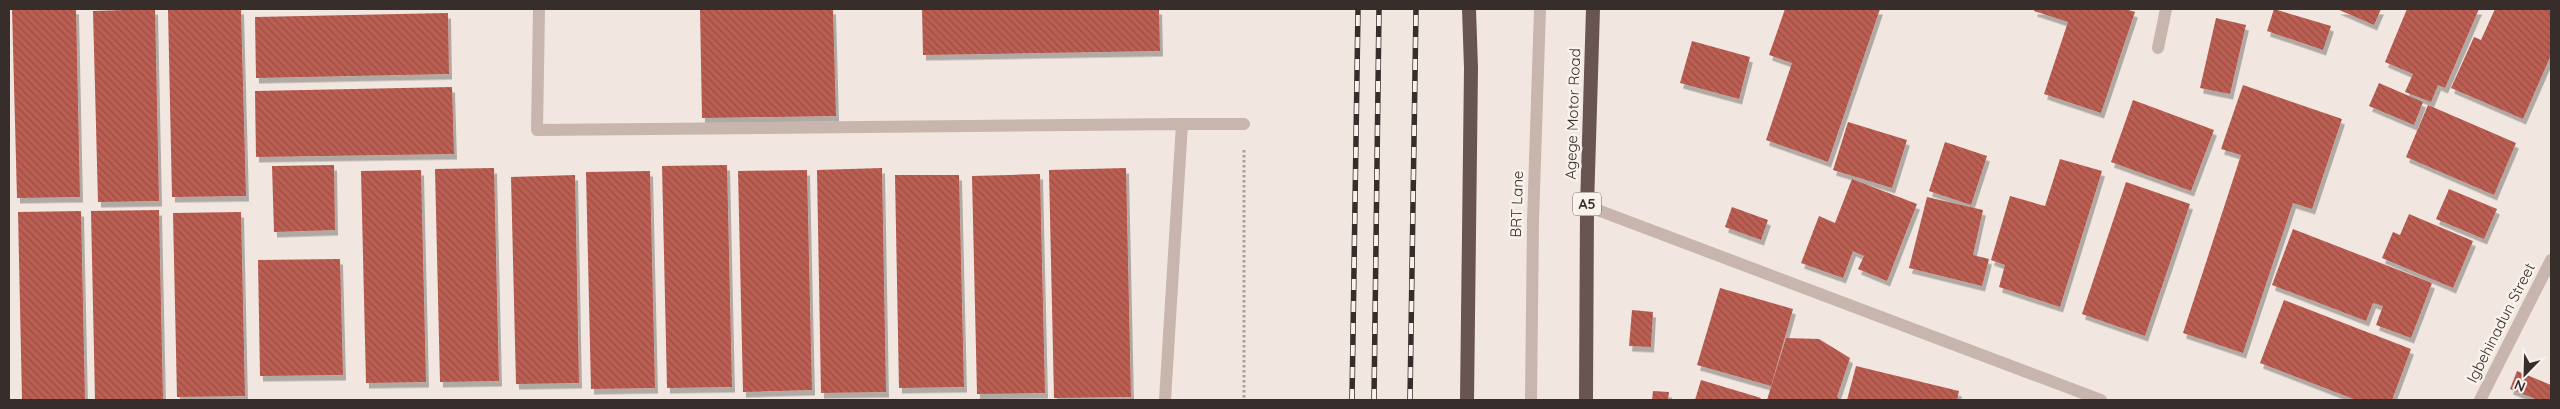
<svg xmlns="http://www.w3.org/2000/svg" width="2560" height="409" viewBox="0 0 2560 409" font-family="Quicksand,sans-serif">
<style>
.building{fill:url(#building-back-hatch);filter:url(#shadow)}
.lines{fill:none;stroke-linecap:round;stroke-linejoin:round}
.path{stroke:#b49f97;stroke-width:3;stroke-dasharray:2.5 2.5;stroke-linecap:butt}
.service{stroke:#c8b5ad;stroke-width:12}
.tertiary{stroke:#c8b5ad;stroke-width:12}
.trunk{stroke:#685450;stroke-width:14}
.rail-casing{stroke:#372d2b;stroke-width:5.5}
.rail{stroke:#f9f1ec;stroke-width:4;stroke-dasharray:11;stroke-linecap:butt}
.labels{text-anchor:middle;stroke-width:5;stroke-linejoin:round;paint-order:stroke}
.shield{fill:#f9f1ec;stroke:#716865;stroke-width:1}
.shield-label{font-size:14px;font-weight:bold;fill:#372d2b}
.street-label{font-size:15px;fill:#372d2b;stroke:#f9f1ec}
</style>
<defs>
<pattern id="building-back-hatch" width="6" height="6" patternUnits="userSpaceOnUse" patternTransform="scale(1.25)"><rect width="6" height="6" fill="#bc5e53"/><path d="M-1 5l2 2M0 0l6 6M5-1l2 2" fill="none" stroke="#9a4e45"/></pattern>
<filter id="shadow"><feDropShadow dx="3" dy="5.5" stdDeviation="0" flood-color="#0004"/></filter>
</defs>
<rect width="100%" height="100%" fill="#f1e7e0"/>
<path class="building" d="M 12,9 L 76,9 L 80,197 L 17,198 Z
M 155,9 L 159,201 L 98,202 L 93,11 Z
M 168,9 L 241,9 L 246,196 L 172,197 Z
M 700,9 L 833,9 L 836,116 L 702,118 Z
M 922,9 L 1159,9 L 1160,51 L 923,55 Z
M 1785,9 L 1880,9 L 1828,162 L 1766,140 L 1792,63 L 1769,55 Z
M 2035,9 L 2125,9 L 2135,12 L 2101,113 L 2044,94 L 2068,22 L 2034,11 Z
M 2274,9 L 2331,26 L 2323,50 L 2267,31 Z
M 2337,9 L 2381,9 L 2374,25 Z
M 2407,9 L 2479,9 L 2445,88 L 2438,85 L 2431,102 L 2405,92 L 2413,74 L 2385,62 Z
M 2495,9 L 2551,9 L 2551,55 L 2523,119 L 2451,88 L 2474,37 L 2481,40 Z
M 448,13 L 449,74 L 256,78 L 255,17 Z
M 2216,18 L 2246,25 L 2230,94 L 2200,88 Z
M 1692,41 L 1750,57 L 1739,99 L 1680,83 Z
M 2379,83 L 2423,102 L 2414,125 L 2369,106 Z
M 2243,85 L 2342,119 L 2312,209 L 2293,203 L 2243,353 L 2183,333 L 2241,155 L 2221,149 Z
M 452,87 L 454,154 L 256,157 L 255,91 Z
M 2133,100 L 2214,130 L 2191,191 L 2111,162 Z
M 2428,105 L 2516,143 L 2494,195 L 2406,157 Z
M 1848,122 L 1907,140 L 1892,188 L 1833,170 Z
M 1945,142 L 1987,156 L 1971,205 L 1929,191 Z
M 2060,159 L 2102,171 L 2060,307 L 1999,287 L 2005,265 L 1991,260 L 2010,196 L 2045,206 Z
M 334,165 L 335,230 L 274,232 L 272,166 Z
M 727,165 L 732,387 L 667,388 L 662,166 Z
M 494,168 L 499,381 L 440,382 L 435,169 Z
M 882,168 L 886,392 L 821,393 L 817,170 Z
M 1126,168 L 1131,397 L 1054,398 L 1049,170 Z
M 421,170 L 426,382 L 366,383 L 361,171 Z
M 807,170 L 812,390 L 743,392 L 738,171 Z
M 650,171 L 655,388 L 591,389 L 586,172 Z
M 1040,174 L 1045,393 L 977,394 L 972,176 Z
M 575,175 L 579,383 L 516,384 L 511,177 Z
M 895,175 L 959,175 L 964,387 L 899,388 Z
M 1852,179 L 1917,204 L 1887,281 L 1858,269 L 1864,256 L 1853,251 L 1843,278 L 1801,263 L 1819,216 L 1835,223 Z
M 2126,182 L 2190,204 L 2145,336 L 2082,314 Z
M 2449,189 L 2497,209 L 2484,239 L 2436,219 Z
M 1927,197 L 1983,210 L 1973,255 L 1989,259 L 1982,286 L 1909,268 Z
M 1732,207 L 1768,220 L 1761,240 L 1725,227 Z
M 159,210 L 163,400 L 95,400 L 91,211 Z
M 81,211 L 85,400 L 22,400 L 18,212 Z
M 241,212 L 245,396 L 177,397 L 173,213 Z
M 2409,214 L 2473,241 L 2453,288 L 2382,258 L 2393,232 L 2400,235 Z
M 2293,229 L 2432,283 L 2411,338 L 2376,325 L 2383,306 L 2373,303 L 2366,321 L 2272,285 Z
M 340,259 L 343,375 L 260,376 L 258,260 Z
M 1720,288 L 1793,309 L 1771,386 L 1697,365 Z
M 2284,300 L 2411,349 L 2392,400 L 2356,400 L 2260,363 Z
M 1632,310 L 1653,312 L 1651,347 L 1629,346 Z
M 1786,338 L 1819,339 L 1850,358 L 1837,397 L 1841,400 L 1767,400 Z
M 1856,366 L 1959,391 L 1957,400 L 1847,400 Z
M 2517,371 L 2551,385 L 2551,400 L 2538,400 L 2510,389 Z
M 1701,380 L 1761,398 L 1760,400 L 1695,400 Z
M 1653,391 L 1669,392 L 1668,400 L 1652,400 Z"/>
<g class="lines">
<path class="path" d="M 1244,150 L 1244,400"/>
<path class="service" d="M 539,9 L 537,130 L 1182,124 L 1165,400
M 2158,48 L 2166,9
M 1182,124 L 1244,124
M 1531,400 L 1533,221 L 1540,9"/>
<path class="tertiary" d="M 1587,206 L 2101,400
M 2480,400 L 2551,260"/>
<path class="trunk" d="M 1467,400 L 1471,68 L 1469,9
M 1586,400 L 1587,206 L 1593,9"/>
<g class="rail-casing">
<path id="rail" d="M 1352,400 L 1358,9
M 1374,400 L 1379,9
M 1410,400 L 1416,9"/>
</g>
<use href="#rail" class="rail"/>
</g>
<g class="labels">
<rect class="shield" x="1573" y="192.5" width="28" height="23" rx="4"/>
<g class="shield-label">
<text x="1587" y="209">A5</text>
</g>
<g class="street-label">
<text transform="translate(1573 114) rotate(-88)" y="5">Agege Motor Road</text>
<text transform="translate(1517 204) rotate(-88)" y="5">BRT Lane</text>
<text transform="translate(2501 323) rotate(-63)" y="5">Igbehinadun Street</text>
</g>
</g>
<rect width="2560" height="409" fill="none" stroke="#372d2b" stroke-width="20"/>
<g transform="translate(2525 374) rotate(203)" stroke="#f9f1ec" stroke-width="4" paint-order="stroke">
<path d="M0-4L9 19L0 12L-9 19Z" fill="#372d2b"/>
<text y="-8" font-size="14" font-weight="bold" text-anchor="middle" fill="#372d2b">N</text>
</g>
</svg>
